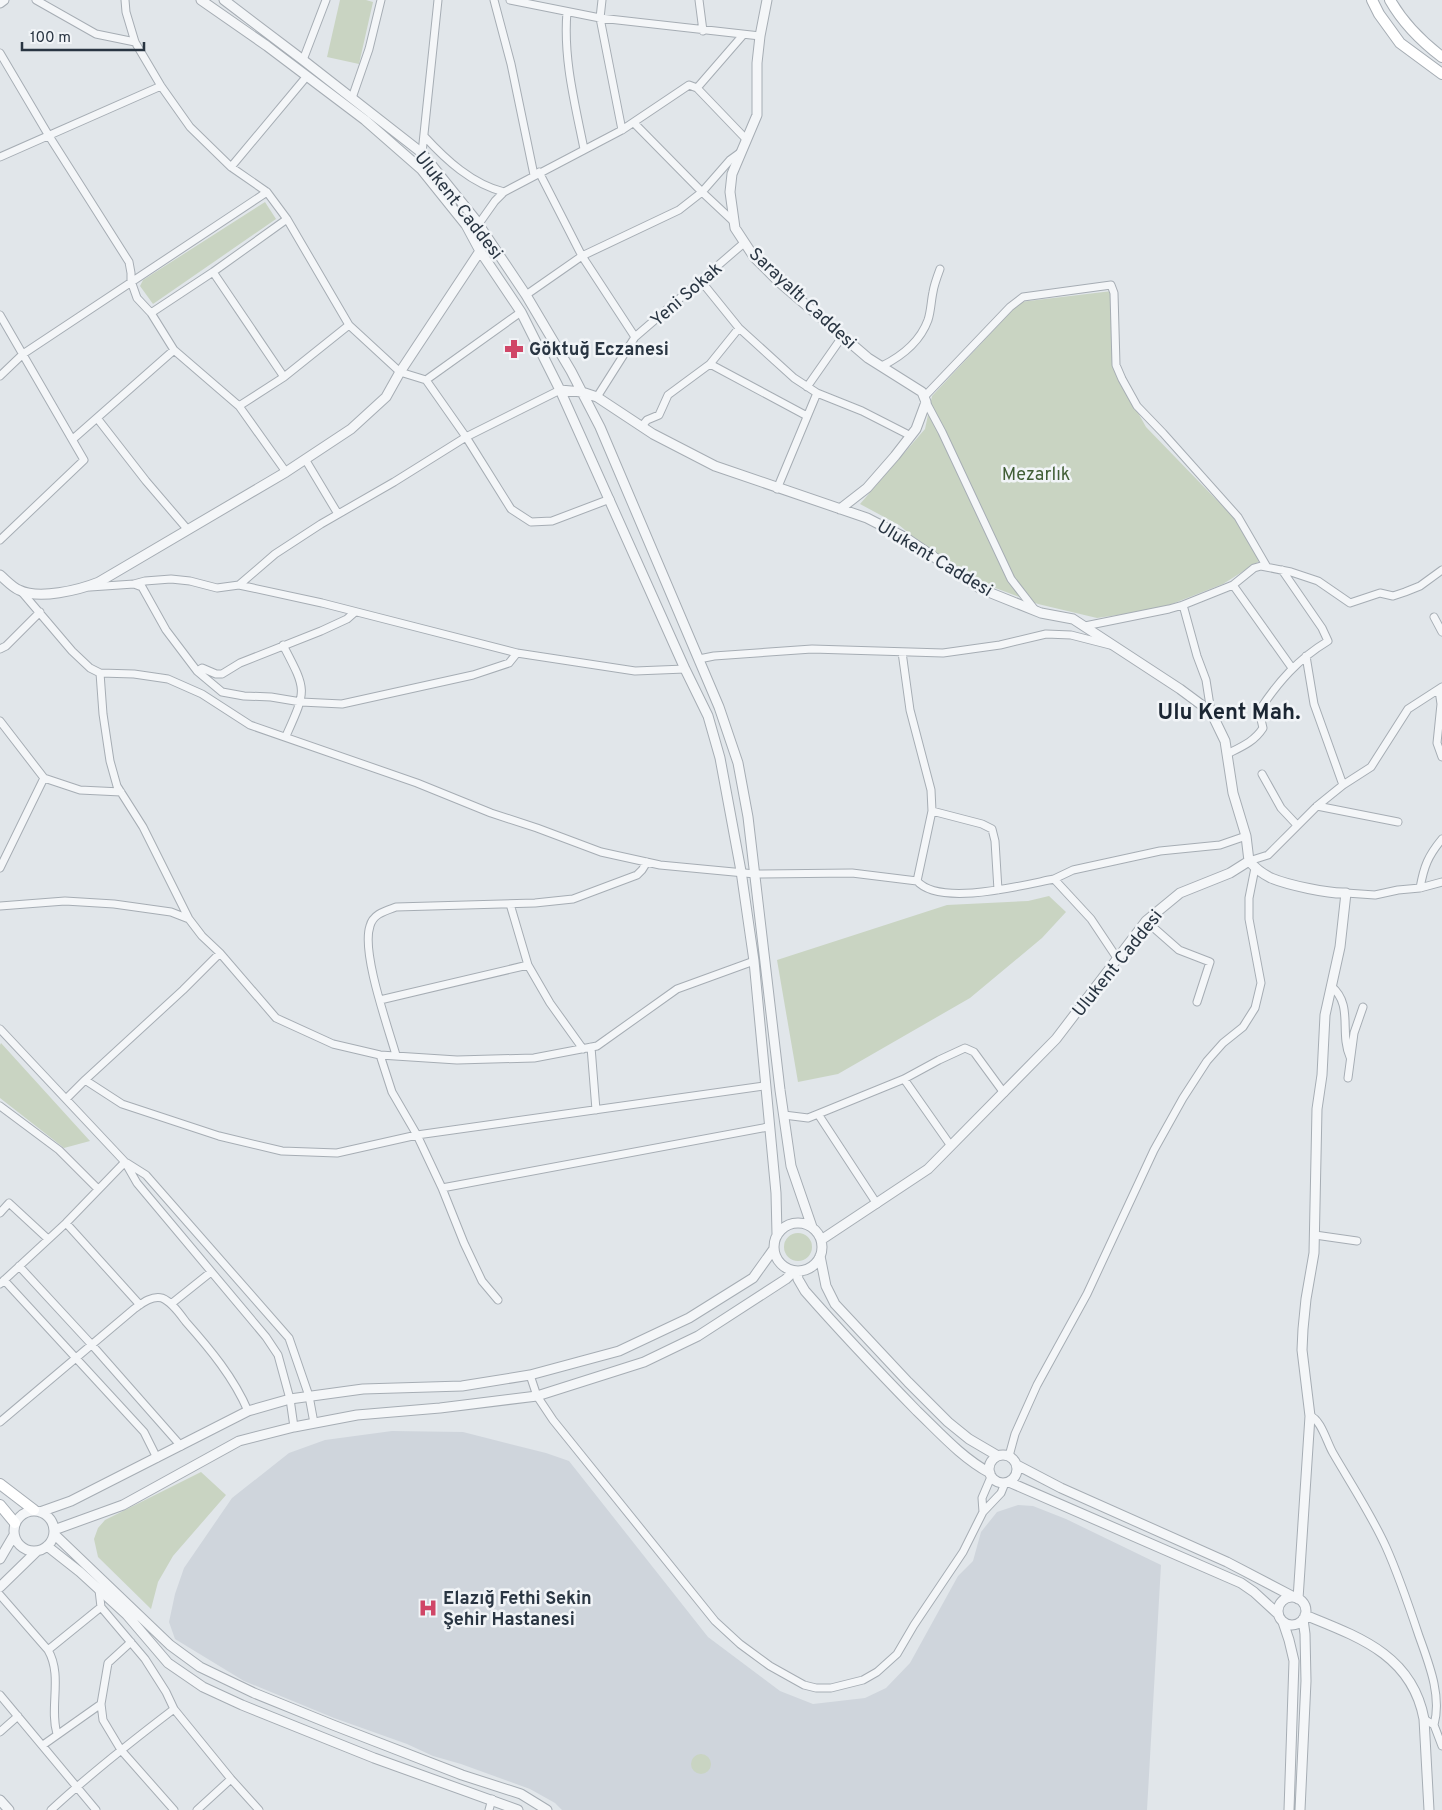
<svg xmlns="http://www.w3.org/2000/svg" width="1442" height="1810" viewBox="0 0 1442 1810" font-family="Overpass,sans-serif">
<style>
.built{fill:#cfd5dc}
.green{fill:#c9d4c2}
.lines{fill:none;stroke-linecap:round;stroke-linejoin:round}
.minor-casing{stroke:#a6adb4;stroke-width:9}
.tertiary-casing{stroke:#a6adb4;stroke-width:11}
.secondary-casing{stroke:#a6adb4;stroke-width:12}
.minor{stroke:#f4f6f8;stroke-width:7}
.tertiary{stroke:#f4f6f8;stroke-width:9}
.secondary{stroke:#fff;stroke-width:10}
.labels{text-anchor:middle;stroke-width:5;stroke-linejoin:round;paint-order:stroke}
.street-label{font-size:18px;fill:#293542;stroke:#f1f4f7}
.poi-label{font-size:18px;font-weight:bold;fill:#293542;stroke:#f1f4f7;text-anchor:start}
.park-label{font-size:18px;fill:#415e36;stroke:#f1f4f7}
.district-label{font-size:22px;font-weight:bold;fill:#1b2633;stroke:#f1f4f7}
</style>
<rect width="100%" height="100%" fill="#e1e6ea"/>
<path class="built" d="M 392,1431 L 463,1432 L 546,1453 L 569,1461 L 708,1637 L 780,1691 L 813,1704 L 865,1698 L 886,1688 L 910,1663 L 958,1576 L 973,1561 L 981,1532 L 997,1512 L 1018,1505 L 1033,1506 L 1066,1519 L 1161,1565 L 1147,1810 L 562,1810 L 555,1803 L 530,1789 L 461,1764 L 433,1756 L 407,1744 L 334,1718 L 244,1681 L 175,1639 L 169,1622 L 175,1594 L 184,1568 L 232,1498 L 289,1453 L 325,1440 Z"/>
<path class="green" d="M 340,0 L 366,0 L 373,2 L 359,64 L 327,57 Z
M 265,202 L 276,219 L 153,304 L 140,286 L 143,280 Z
M 1112,291 L 1112,366 L 1146,427 L 1237,521 L 1261,560 L 1223,584 L 1159,609 L 1097,618 L 1038,604 L 990,586 L 929,550 L 899,525 L 860,504 L 925,429 L 932,396 L 1020,302 Z
M 1049,896 L 1066,912 L 1042,938 L 970,998 L 838,1074 L 798,1082 L 777,960 L 947,905 L 1028,901 Z
M 1,1043 L 90,1141 L 64,1148 L 0,1098 L 0,1045 Z
M784 1247a14 14 0 1 1 28 0a14 14 0 1 1-28 0Z
M 201,1472 L 226,1495 L 173,1556 L 158,1582 L 151,1609 L 98,1557 L 94,1539 L 98,1528 L 105,1520 Z
M691 1764a10 10 0 1 1 20 0a10 10 0 1 1-20 0Z"/>
<g class="lines">
<g class="minor-casing">
<path id="minor" d="M 36,0 L 96,34 L 135,42
M 125,0 L 126,12 L 135,42 L 161,86 L 190,127 L 231,167 L 267,192 L 287,219 L 349,325 L 400,372 L 426,380 L 466,437 L 511,509 L 531,522 L 552,521 L 610,499
M 494,0 L 511,64 L 534,175
M 510,0 L 600,18 L 760,36
M 602,0 L 600,18 L 622,130
M 699,0 L 703,31
M 567,12 C 563,58 575,104 584,149
M 0,53 L 49,136 L 129,262 L 131,273 L 131,281 L 137,298 L 151,313 L 174,350 L 239,406 L 286,472
M 303,60 L 326,0
M 697,88 L 743,35
M 352,98 L 369,49 L 381,0
M 634,123 L 702,192 L 730,160 L 741,152
M 424,136 C 446,160 472,184 504,192
M 422,153 L 438,0
M 0,157 L 161,86
M 231,167 L 307,76
M 539,172 L 582,256 L 635,337
M 478,225 L 495,201 L 504,192 L 622,130 L 689,85 L 697,88 L 745,138
M 213,272 L 284,377
M 701,281 L 739,328 L 794,378 L 817,393 L 862,411 L 911,436
M 526,295 L 582,256 L 679,210 L 702,192 L 734,222
M 151,313 L 213,272 L 287,219
M 0,315 L 84,460 L 0,540
M 710,364 L 807,416
M 882,366 C 902,356 920,342 928,320 C 931,311 931,301 933,292 C 934,285 937,277 940,269
M 0,376 L 23,354 L 267,192
M 426,380 L 521,312
M 807,387 L 842,337
M 597,397 L 635,337 L 744,243
M 924,397 L 1010,307 L 1023,297 L 1111,285 L 1114,293 L 1116,365 L 1122,379 L 1137,406 L 1163,433 L 1238,517 L 1267,567
M 926,402 L 942,432 L 1011,579 L 1035,610
M 239,406 L 284,377 L 349,325
M 97,418 L 146,481 L 188,530
M 642,426 L 647,420 L 659,415 L 668,395 L 710,364 L 739,328
M 73,439 L 174,350
M 305,459 L 338,514
M 777,489 L 817,393
M 134,584 L 145,581 L 171,579 L 190,581 L 217,588 L 239,585 L 275,554 L 321,524 L 394,482 L 466,437 L 560,390
M 239,585 L 322,603 L 517,653 L 635,671 L 685,669
M 1233,585 L 1292,668
M 90,587 L 134,584 L 142,587 L 166,630 L 197,671 L 222,692 L 244,696 L 271,697 L 301,702 L 342,704 L 473,675 L 509,663 L 517,653
M 21,591 L 72,651 L 90,668 L 100,673 L 134,674 L 168,679 L 202,694 L 250,725 L 417,783 L 491,813 L 537,828 L 601,852 L 660,865 L 755,874 L 852,873 L 917,881 C 940,907 1023,885 1054,879 L 1091,919 L 1117,958
M 1183,605 L 1197,656 L 1206,680 L 1211,712
M 1434,617 L 1442,632
M 1085,626 L 1169,609 L 1183,605 L 1233,585 L 1254,568 L 1261,566 L 1291,572 L 1318,581 L 1350,603 L 1380,593 L 1393,596 L 1405,592 L 1420,586 L 1442,570
M 283,645 C 307,691 307,689 286,736
M 0,649 L 6,646 L 40,612
M 902,652 L 910,710 L 931,790 L 932,811 L 917,881
M 1306,656 L 1314,704 L 1343,785
M 699,659 L 714,656 L 812,649 L 943,653 L 1000,645 L 1046,634 L 1071,635 L 1110,645
M 197,671 L 202,668 L 216,674 L 222,674 L 240,663 L 321,631 L 347,619 L 355,612
M 100,673 L 103,714 L 110,761 L 117,786 L 143,827 L 189,919
M 1439,690 L 1441,704 L 1437,743 L 1442,757
M 0,721 L 44,778 L 80,790 L 121,792
M 1227,754 C 1241,747 1254,742 1263,728 L 1259,711 C 1278,682 1298,659 1328,641 L 1322,628 L 1282,570
M 1262,774 L 1281,808 L 1297,825
M 1317,806 L 1398,822
M 932,811 L 982,824 L 992,829 L 995,841 L 998,890
M 1249,861 L 1268,855 L 1317,806 L 1343,785 L 1371,767 L 1408,709 L 1442,687
M 0,868 L 44,778
M 1054,879 L 1073,870 L 1160,851 L 1220,845 L 1246,836
M 1420,888 C 1424,866 1428,856 1442,839
M 1346,893 L 1375,895 L 1398,890 L 1420,888 L 1442,882
M 510,904 L 528,965 L 550,1003 L 583,1049
M 0,906 L 65,901 L 114,904 L 171,912 L 189,919 L 202,936 L 220,953 L 276,1018 L 333,1044 L 380,1055 L 457,1060 L 534,1058 L 597,1046 L 677,989 L 754,961
M 1146,921 L 1179,950 L 1210,962 L 1197,1002
M 1331,986 C 1354,1005 1339,1032 1350,1057
M 380,1000 L 528,965
M 0,1029 L 125,1162 L 137,1183 L 266,1337 L 278,1355 L 290,1399 L 294,1427
M 591,1047 L 596,1110
M 380,1055 L 392,1092 L 417,1135 L 442,1188 L 464,1243 L 482,1281 L 498,1300
M 396,1055 C 388,1027 361,952 370,926 C 373,914 385,911 396,907 L 535,903 L 573,899 L 637,875 L 642,870 L 647,862
M 1348,1078 L 1354,1033 L 1363,1007
M 904,1079 L 951,1146
M 85,1080 L 183,990 L 220,953
M 66,1099 L 85,1080 L 122,1104 L 219,1136 L 282,1151 L 337,1153 L 417,1135 L 764,1086
M 0,1106 L 59,1150 L 98,1189
M 818,1114 L 877,1204
M 784,1115 L 808,1118 L 818,1114 L 904,1079 L 939,1060 L 965,1048 L 974,1052 L 1004,1093
M 127,1163 L 146,1175 L 289,1338 L 309,1396 L 314,1423
M 442,1188 L 768,1127
M 0,1213 L 9,1203 L 48,1239
M 66,1223 L 140,1305
M 1315,1235 L 1357,1241
M 19,1266 L 92,1345 L 181,1446
M 4,1280 L 144,1432 L 157,1458
M 0,1284 L 66,1223 L 125,1162
M 171,1304 L 211,1272
M 530,1375 L 537,1396 L 553,1420 L 715,1621 L 740,1644 L 770,1666 L 804,1685 L 816,1688 L 831,1688 L 863,1680 L 877,1672 L 897,1654 L 914,1625 L 963,1552 L 983,1512 L 1001,1493 L 1005,1483
M 1310,1416 C 1321,1419 1327,1443 1333,1453 C 1351,1484 1371,1514 1386,1547 C 1399,1576 1409,1606 1419,1636 C 1429,1664 1442,1696 1434,1725
M 0,1422 L 134,1309 C 141,1304 152,1295 162,1298 C 172,1302 180,1314 186,1322 C 210,1349 234,1378 248,1411
M 1009,1456 L 1015,1434 L 1037,1385 L 1087,1294 L 1154,1150 L 1183,1098 L 1207,1061 L 1223,1043 L 1243,1027 L 1255,1008 L 1261,983 L 1249,919 L 1249,898 L 1255,868
M 983,1512 L 982,1498 L 991,1477
M 99,1590 L 101,1607 L 145,1659 L 166,1692 L 174,1709 L 231,1779 L 259,1810
M 0,1595 L 48,1650 C 63,1676 49,1707 57,1734
M 48,1650 L 101,1607
M 0,1695 L 96,1810
M 101,1704 L 103,1720 L 121,1750 L 174,1810
M 1424,1719 L 1434,1725 L 1442,1746
M 0,1732 L 18,1716
M 43,1745 L 101,1704 L 108,1663 L 131,1642
M 51,1810 C 90,1774 132,1741 174,1709
M 197,1810 L 231,1779
M 489,1810 L 492,1799"/>
</g>
<g class="tertiary-casing">
<path id="tertiary" d="M 201,0 L 267,46 L 365,120 L 421,169 L 466,225 L 480,251 L 521,312 L 560,390 L 685,669 L 708,716 L 720,758 L 741,871 L 754,961 L 776,1193 L 777,1234
M 224,0 L 303,60 L 422,153 L 475,219 L 526,295 L 571,371 L 600,427 L 719,707 L 738,763 L 748,817 L 780,1090 L 791,1166 L 812,1227
M 767,0 L 760,36 L 757,63 L 757,115 L 732,174 L 730,192 L 735,228 L 754,257 L 778,281 L 868,358 L 922,392 L 926,402 L 916,429 L 895,456 L 867,488 L 840,509
M 0,3 L 4,0
M 560,390 L 582,392 L 597,397 L 653,434 L 715,466 L 867,518 L 906,538 L 981,589 L 1041,613 L 1073,619 L 1180,689 L 1211,712 L 1225,741 L 1233,793 L 1246,836 L 1249,861 L 1230,873 L 1180,893 L 1146,921 L 1056,1039 L 928,1169 L 821,1240
M 0,575 C 6,580 12,587 19,590 C 39,600 79,590 99,582 L 286,472 L 351,429 L 386,397 L 400,372 L 480,251
M 1249,861 C 1255,868 1263,874 1271,878 C 1288,885 1329,894 1346,893 L 1340,947 L 1325,1015 L 1322,1075 L 1317,1109 L 1314,1253 L 1306,1299 L 1303,1329 L 1302,1350 L 1310,1416 L 1298,1599
M774 1247a24 24 0 1 1 48 0a24 24 0 1 1-48 0Z
M 820,1256 L 826,1286 L 835,1304 L 908,1382 L 948,1422 L 969,1439 L 998,1456
M 797,1271 L 798,1279 L 805,1291 C 841,1332 879,1372 917,1411 C 940,1433 962,1458 990,1473
M989 1469a14 14 0 1 1 28 0a14 14 0 1 1-28 0Z
M 1017,1465 L 1061,1488 L 1227,1562 L 1294,1597
M 1009,1482 L 1241,1583 L 1254,1592 L 1278,1614
M14 1531a20 20 0 1 1 40 0a20 20 0 1 1-40 0Z
M 40,1512 L 71,1501 L 248,1411 L 290,1399 L 363,1389 L 462,1386 L 530,1375 L 619,1351 L 689,1318 L 753,1278 L 773,1250
M 54,1530 L 123,1505 L 239,1441 L 294,1427 L 357,1415 L 440,1408 L 537,1396 L 644,1362 L 698,1336 L 786,1279 L 794,1271
M 54,1534 L 170,1645 L 200,1667 L 254,1693 L 333,1725 L 462,1775 L 521,1794 L 547,1810
M 47,1546 L 80,1572 L 127,1615 L 168,1663 L 203,1687 L 242,1705 L 374,1758 L 518,1810
M 0,1559 L 14,1535
M 0,1587 L 37,1551
M1278 1611a14 14 0 1 1 28 0a14 14 0 1 1-28 0Z
M 1305,1615 C 1359,1637 1412,1655 1424,1719 L 1429,1810
M 1283,1622 L 1289,1640 L 1294,1661 L 1289,1810
M 0,1800 L 9,1810
M 1300,1810 L 1306,1681 L 1305,1634 L 1303,1619"/>
</g>
<g class="secondary-casing">
<path id="secondary" d="M 1372,0 L 1379,14 L 1400,43 L 1442,74
M 1390,0 C 1403,23 1421,41 1442,57
M 0,1484 L 34,1510
M 0,1505 L 15,1523"/>
</g>
<use href="#minor" class="minor"/>
<use href="#tertiary" class="tertiary"/>
<use href="#secondary" class="secondary"/>
</g>
<defs>
<g id="pharmacy-bare" transform="scale(1.5)"><path d="M-2-6h4v4h4v4h-4v4h-4v-4h-4v-4h4Z" fill="#d04667" stroke="#f1f4f7" stroke-width="2.5" paint-order="stroke"/></g>
<g id="hospital-bare" transform="scale(1.5)"><path d="M-5-5h3v3.5h4V-5h3V5h-3V1.5h-4V5h-3Z" fill="#d04667" stroke="#f1f4f7" stroke-width="2.5" paint-order="stroke"/></g>
</defs>
<g fill-rule="evenodd">
<use href="#pharmacy-bare" x="514" y="349"/>
<use href="#hospital-bare" x="428" y="1608"/>
</g>
<g class="labels">
<g class="street-label">
<text transform="translate(459 205) rotate(52)" y="6">Ulukent Caddesi</text>
<text transform="translate(686 294) rotate(-41)" y="6">Yeni Sokak</text>
<text transform="translate(803 298) rotate(43)" y="6">Sarayaltı Caddesi</text>
<text transform="translate(935 558) rotate(31)" y="6">Ulukent Caddesi</text>
<text transform="translate(1117 963) rotate(-51)" y="6">Ulukent Caddesi</text>
</g>
<g class="poi-label">
<text x="529" y="355">Göktuğ Eczanesi</text>
<text x="443" y="1604">Elazığ Fethi Sekin<tspan x="443" dy="21">Şehir Hastanesi</tspan></text>
</g>
<g class="park-label">
<text x="1036" y="480">Mezarlık</text>
</g>
<g class="district-label">
<text x="1229" y="719">Ulu Kent Mah.</text>
</g>
</g>
<path d="M22 42v8h122v-8" fill="none" stroke="#293542" stroke-width="2.5"/>
<text x="30" y="42" font-size="15" fill="#293542" stroke="#f1f4f7" stroke-width="4" paint-order="stroke">100 m</text>
</svg>
